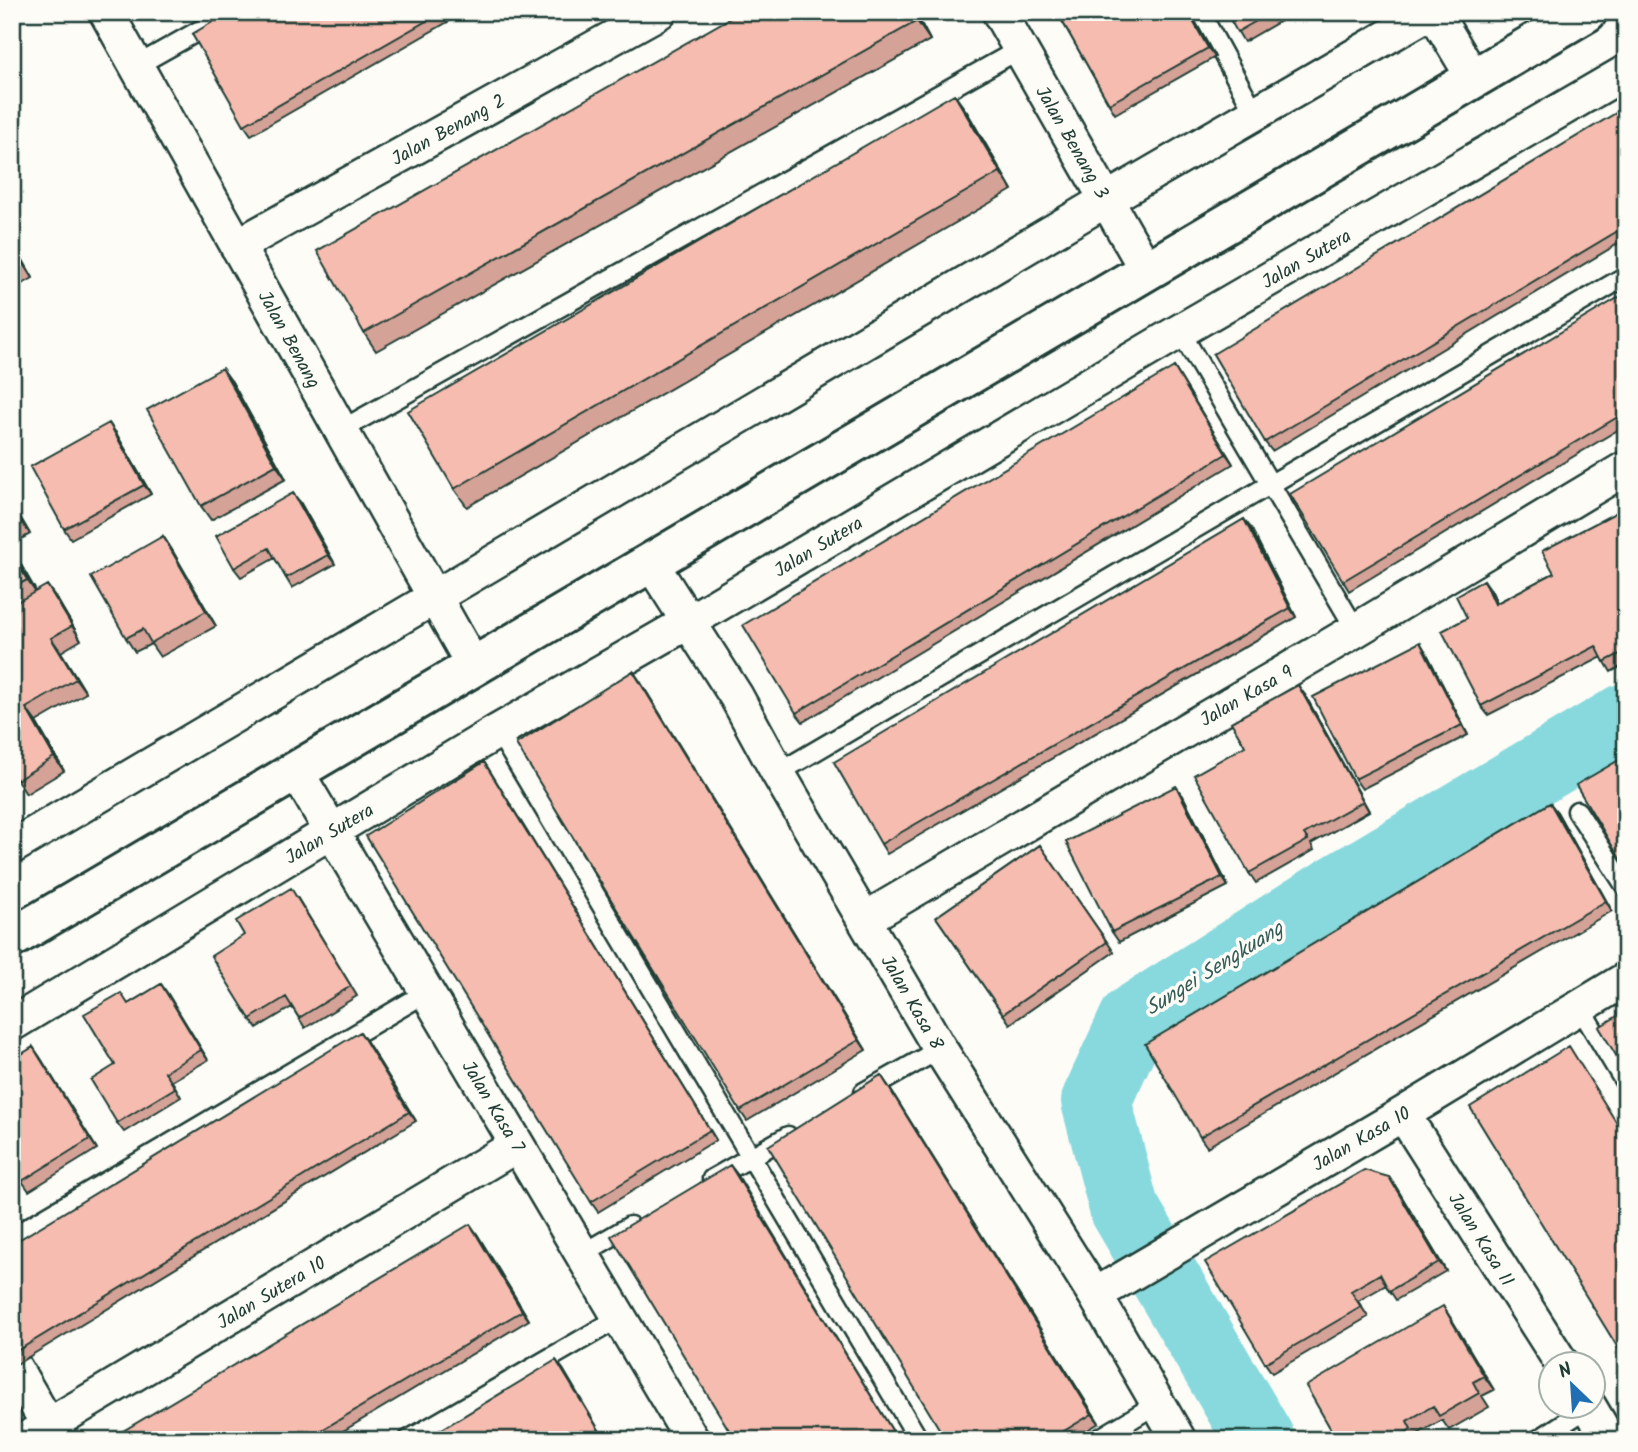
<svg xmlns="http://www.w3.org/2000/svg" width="1638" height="1452" viewBox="0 0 1638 1452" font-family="Kalam,sans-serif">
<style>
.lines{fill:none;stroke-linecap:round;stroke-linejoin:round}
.river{stroke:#88d9dd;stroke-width:70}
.service-casing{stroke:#1f3d34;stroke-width:23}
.minor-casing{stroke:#1f3d34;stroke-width:38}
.tertiary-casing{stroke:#1f3d34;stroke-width:44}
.service{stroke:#fdfcf7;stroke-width:18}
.minor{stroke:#fdfcf7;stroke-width:33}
.tertiary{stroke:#fdfcf7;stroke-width:38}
.wall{fill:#d4a297;stroke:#1f3d34;stroke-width:2}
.shaded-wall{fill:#ac847b;stroke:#1f3d34;stroke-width:2}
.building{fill:#f6bcb0;stroke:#1f3d34;stroke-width:2}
.labels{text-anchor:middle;stroke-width:7;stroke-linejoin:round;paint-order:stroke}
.street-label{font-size:19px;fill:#1f3d34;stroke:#fdfcf7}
.water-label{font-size:21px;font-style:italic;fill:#345c56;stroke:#fdfcf7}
</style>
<rect width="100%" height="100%" fill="#fdfcf7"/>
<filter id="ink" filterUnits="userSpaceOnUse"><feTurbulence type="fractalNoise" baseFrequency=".0143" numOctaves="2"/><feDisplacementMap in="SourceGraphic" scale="14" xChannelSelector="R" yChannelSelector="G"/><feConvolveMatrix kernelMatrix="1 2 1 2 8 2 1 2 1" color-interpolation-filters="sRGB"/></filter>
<g filter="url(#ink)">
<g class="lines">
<path class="river" d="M 1260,1440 L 1124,1208 L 1096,1101 L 1134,1019 L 1340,888 L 1626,718"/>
<g class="service-casing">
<path id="service" d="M 1200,12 L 1255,113
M 136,66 L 232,12
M 1180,331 L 1356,630
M 341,430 L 1020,49
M 498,731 L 919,1440
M 778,773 L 1626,276
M 1577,811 L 1626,887
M 1579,1006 L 1626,1084
M 864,1092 L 940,1049
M 712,1179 L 788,1136
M 12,1237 L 427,992
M 582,1254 L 630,1226
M 408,1440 L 619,1318
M 1097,1440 L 1158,1403
M 1538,1440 L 1589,1407"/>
</g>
<g class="minor-casing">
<path id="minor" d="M 106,12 L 474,667
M 999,12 L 1147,271
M 1434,12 L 1474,79
M 237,246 L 659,12
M 651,563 L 736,696 L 778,773 L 940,1049 L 1095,1295 L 1179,1440
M 296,771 L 692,1440
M 12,847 L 1106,200 L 1430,12
M 865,919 L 1356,630 L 1626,468
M 12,1024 L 498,731 L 690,621 L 1180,331 L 1626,72
M 1403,1114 L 1562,1364
M 1095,1295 L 1403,1114 L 1626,979
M 12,1363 L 57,1440
M 1589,1406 L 1609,1440
M 24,1440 L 517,1145"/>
</g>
<g class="tertiary-casing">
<path id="tertiary" d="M 12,938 L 1587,12"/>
</g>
<use href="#service" class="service"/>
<use href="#minor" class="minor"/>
<use href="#tertiary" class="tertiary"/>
</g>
<path class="wall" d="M 230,12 L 465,12 L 251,135 L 244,125 Z
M 741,12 L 915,12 L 930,40 L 376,351 L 364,333 Z
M 1057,12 L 1190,12 L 1215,57 L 1115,114 L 1109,104 Z
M 1226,12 L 1296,12 L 1244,42 Z
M 1626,107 L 1626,239 L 1272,451 L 1265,442 Z
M 967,112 L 1012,190 L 467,507 L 454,489 Z
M 12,241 L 33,278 L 12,290 Z
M 1626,293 L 1626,425 L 1349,591 L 1343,581 Z
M 1174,367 L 1233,464 L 803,722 L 796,713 Z
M 232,382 L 286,479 L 211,520 L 201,506 Z
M 116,433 L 151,494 L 71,539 L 64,529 Z
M 1626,498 L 1626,664 L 1611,672 L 1602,657 L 1488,715 L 1481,706 L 1467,618 L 1491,590 L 1497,603 L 1554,573 L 1623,509 Z
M 300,502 L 335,564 L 292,588 L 286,578 L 275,558 L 241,577 L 234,568 Z
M 12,503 L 30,534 L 12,544 Z
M 1251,528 L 1296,617 L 887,854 L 881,844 Z
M 163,536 L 172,550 L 216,626 L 160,657 L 151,644 L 135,652 L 126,638 Z
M 12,549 L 36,591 L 57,599 L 81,640 L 61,652 L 86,693 L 36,722 L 64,771 L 26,794 L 12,772 Z
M 1426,652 L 1468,735 L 1362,789 L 1355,779 Z
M 633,671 L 866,1050 L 747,1121 L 740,1111 Z
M 1305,695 L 1369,811 L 1311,844 L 1314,850 L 1256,883 L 1249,873 L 1245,746 Z
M 484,762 L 716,1140 L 598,1212 L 591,1202 Z
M 1183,796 L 1228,886 L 1119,942 L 1112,932 Z
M 1557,812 L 1612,911 L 1207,1147 L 1200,1137 Z
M 1040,845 L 1114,952 L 1010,1024 L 936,917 Z
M 297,897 L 357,996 L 305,1028 L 292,1007 L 257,1028 L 250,1019 L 244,935 Z
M 161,984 L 208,1060 L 172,1081 L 181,1097 L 124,1132 L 117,1123 L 115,1065 L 128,1004 Z
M 367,1042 L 416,1121 L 17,1364 L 12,1357 L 12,1244 Z
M 33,1047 L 97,1149 L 29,1191 L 22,1181 Z
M 887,1084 L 1099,1423 L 1071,1440 L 946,1440 Z
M 1396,1187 L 1446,1271 L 1396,1300 L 1386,1285 L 1358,1301 L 1368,1317 L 1272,1373 L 1265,1363 Z
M 477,1234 L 529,1320 L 328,1440 L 108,1440 Z
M 1452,1320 L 1494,1390 L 1482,1396 L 1489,1407 L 1449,1430 L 1442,1420 L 1416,1435 L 1419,1440 L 1337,1440 Z"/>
<path class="shaded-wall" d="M 912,12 L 915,12 L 930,40 L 917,21 Z
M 1188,12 L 1190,12 L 1215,57 L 1208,48 Z
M 954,94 L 967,112 L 1012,190 L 1000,172 Z
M 12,241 L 33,278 L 24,264 L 12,244 Z
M 1174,367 L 1180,377 L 1233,464 L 1226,454 Z
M 222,368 L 232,382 L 286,479 L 276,465 Z
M 109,423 L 116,433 L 151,494 L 144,485 Z
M 293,493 L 300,502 L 335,564 L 328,555 Z
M 12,503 L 30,534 L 20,520 L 12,506 Z
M 1244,519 L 1251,528 L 1296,617 L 1290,608 Z
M 163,536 L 172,550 L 216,626 L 206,611 Z
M 12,549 L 37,594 L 27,580 L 12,553 Z
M 1484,580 L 1491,590 L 1502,613 L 1495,604 Z
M 47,585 L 57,599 L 81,640 L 72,626 Z
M 51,638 L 61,652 L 86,693 L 76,679 Z
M 1420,642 L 1426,652 L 1468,735 L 1462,725 Z
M 633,671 L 640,681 L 866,1050 L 859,1040 Z
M 1298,685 L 1305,695 L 1369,811 L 1363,801 Z
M 26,708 L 36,722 L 64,771 L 54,757 Z
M 484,762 L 490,771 L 716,1140 L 710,1130 Z
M 1176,786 L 1183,796 L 1228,886 L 1222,877 Z
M 1550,803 L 1557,812 L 1612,911 L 1606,901 Z
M 161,984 L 168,994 L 208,1060 L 201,1050 Z
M 360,1032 L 367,1042 L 416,1121 L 409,1112 Z
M 33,1047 L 40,1057 L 97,1149 L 90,1139 Z
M 881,1075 L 887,1084 L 1099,1423 L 1092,1414 Z
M 730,1165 L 737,1174 L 898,1440 Z
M 1389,1177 L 1396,1187 L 1446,1271 L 1439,1262 Z
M 470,1224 L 477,1234 L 529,1320 L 522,1311 Z
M 1443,1306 L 1452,1320 L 1494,1390 L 1484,1376 Z
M 556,1360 L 563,1369 L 605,1440 L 603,1437 Z"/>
<path class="building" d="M 230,12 L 442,12 L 244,125 L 192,34 Z
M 741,12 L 912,12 L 917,21 L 364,333 L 317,251 Z
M 1057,12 L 1188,12 L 1208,48 L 1109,104 Z
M 1226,12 L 1272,12 L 1237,32 Z
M 954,94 L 1000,172 L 454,489 L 408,411 Z
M 1626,107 L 1626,226 L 1265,442 L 1213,354 Z
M 12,244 L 24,264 L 12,270 Z
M 1626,293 L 1626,412 L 1343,581 L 1290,494 Z
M 1174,367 L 1226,454 L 796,713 L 743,625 Z
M 222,368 L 276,465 L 201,506 L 147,410 Z
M 109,423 L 144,485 L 64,529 L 30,467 Z
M 293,493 L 328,555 L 286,578 L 269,548 L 234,568 L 216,536 Z
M 1626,498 L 1626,651 L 1604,662 L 1596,646 L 1481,706 L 1442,631 L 1467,618 L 1456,596 L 1484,580 L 1495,604 L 1554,573 L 1542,551 L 1623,509 L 1620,501 Z
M 12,506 L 20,520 L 12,524 Z
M 1244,519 L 1290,608 L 881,844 L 834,762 Z
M 163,536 L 206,611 L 151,643 L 143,629 L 126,638 L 91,577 Z
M 12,553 L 27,580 L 12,588 Z
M 47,585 L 72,626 L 51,638 L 76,679 L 26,708 L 54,757 L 17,780 L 12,772 L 12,605 Z
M 1420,642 L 1462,725 L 1355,779 L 1313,697 Z
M 633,671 L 859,1040 L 740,1111 L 516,744 Z
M 1298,685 L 1363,801 L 1304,834 L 1308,840 L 1249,873 L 1194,775 L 1245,746 L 1231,722 Z
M 1626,756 L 1626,869 L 1576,785 Z
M 484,762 L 710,1130 L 591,1202 L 366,836 Z
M 1176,786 L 1222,877 L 1112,932 L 1066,842 Z
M 1550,803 L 1606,901 L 1200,1137 L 1145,1044 Z
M 1040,845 L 1107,942 L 1003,1014 L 936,917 Z
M 291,888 L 351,986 L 299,1018 L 286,997 L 250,1019 L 211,956 L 244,935 L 236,921 Z
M 161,984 L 201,1050 L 165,1072 L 175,1088 L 117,1123 L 91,1080 L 115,1065 L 84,1014 L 121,993 L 128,1004 Z
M 1626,1011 L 1626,1072 L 1599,1027 Z
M 360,1032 L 409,1112 L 12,1354 L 12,1244 Z
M 1569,1046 L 1626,1138 L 1626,1361 L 1470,1107 Z
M 33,1047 L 90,1139 L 22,1181 L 12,1165 L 12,1060 Z
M 881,1075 L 1092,1414 L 1049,1440 L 946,1440 L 768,1146 Z
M 730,1165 L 898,1440 L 735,1440 L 611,1236 Z
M 1364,1170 L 1389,1177 L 1439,1262 L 1389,1291 L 1380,1274 L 1351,1291 L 1361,1307 L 1265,1363 L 1205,1262 Z
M 470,1224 L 522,1311 L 305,1440 L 108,1440 Z
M 1443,1306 L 1484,1376 L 1473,1382 L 1479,1393 L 1439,1416 L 1433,1406 L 1407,1421 L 1411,1429 L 1393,1440 L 1337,1440 L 1306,1386 Z
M 556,1360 L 603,1437 L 599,1440 L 424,1440 Z"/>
</g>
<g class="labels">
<g class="street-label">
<text transform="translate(448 129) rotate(-29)" y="7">Jalan Benang 2</text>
<text transform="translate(1073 142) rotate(60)" y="7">Jalan Benang 3</text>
<text transform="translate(1306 258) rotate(-30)" y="7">Jalan Sutera</text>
<text transform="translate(290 339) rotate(61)" y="7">Jalan Benang</text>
<text transform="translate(818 546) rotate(-31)" y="7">Jalan Sutera</text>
<text transform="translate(1246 695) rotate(-30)" y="7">Jalan Kasa 9</text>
<text transform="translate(329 833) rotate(-31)" y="7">Jalan Sutera</text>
<text transform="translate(913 1002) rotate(60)" y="7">Jalan Kasa 8</text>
<text transform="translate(494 1106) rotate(59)" y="7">Jalan Kasa 7</text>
<text transform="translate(1361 1138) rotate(-30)" y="7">Jalan Kasa 10</text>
<text transform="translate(1482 1239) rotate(58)" y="7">Jalan Kasa 11</text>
<text transform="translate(271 1292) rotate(-31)" y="7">Jalan Sutera 10</text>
</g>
<g class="water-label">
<text transform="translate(1214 968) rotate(-32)" y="7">Sungei Sengkuang</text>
</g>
</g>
<rect width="1638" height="1452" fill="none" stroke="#fdfcf7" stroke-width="42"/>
<rect x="21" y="21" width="1596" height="1410" fill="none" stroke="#1f3d34" stroke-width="2.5" filter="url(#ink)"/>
<g transform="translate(1572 1385) rotate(335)"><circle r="33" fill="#fdfcf7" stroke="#a4b0a9" stroke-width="2"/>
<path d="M0-5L12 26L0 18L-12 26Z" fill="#1f6fb2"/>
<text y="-10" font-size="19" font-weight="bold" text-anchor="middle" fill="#1f3d34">N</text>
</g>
</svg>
